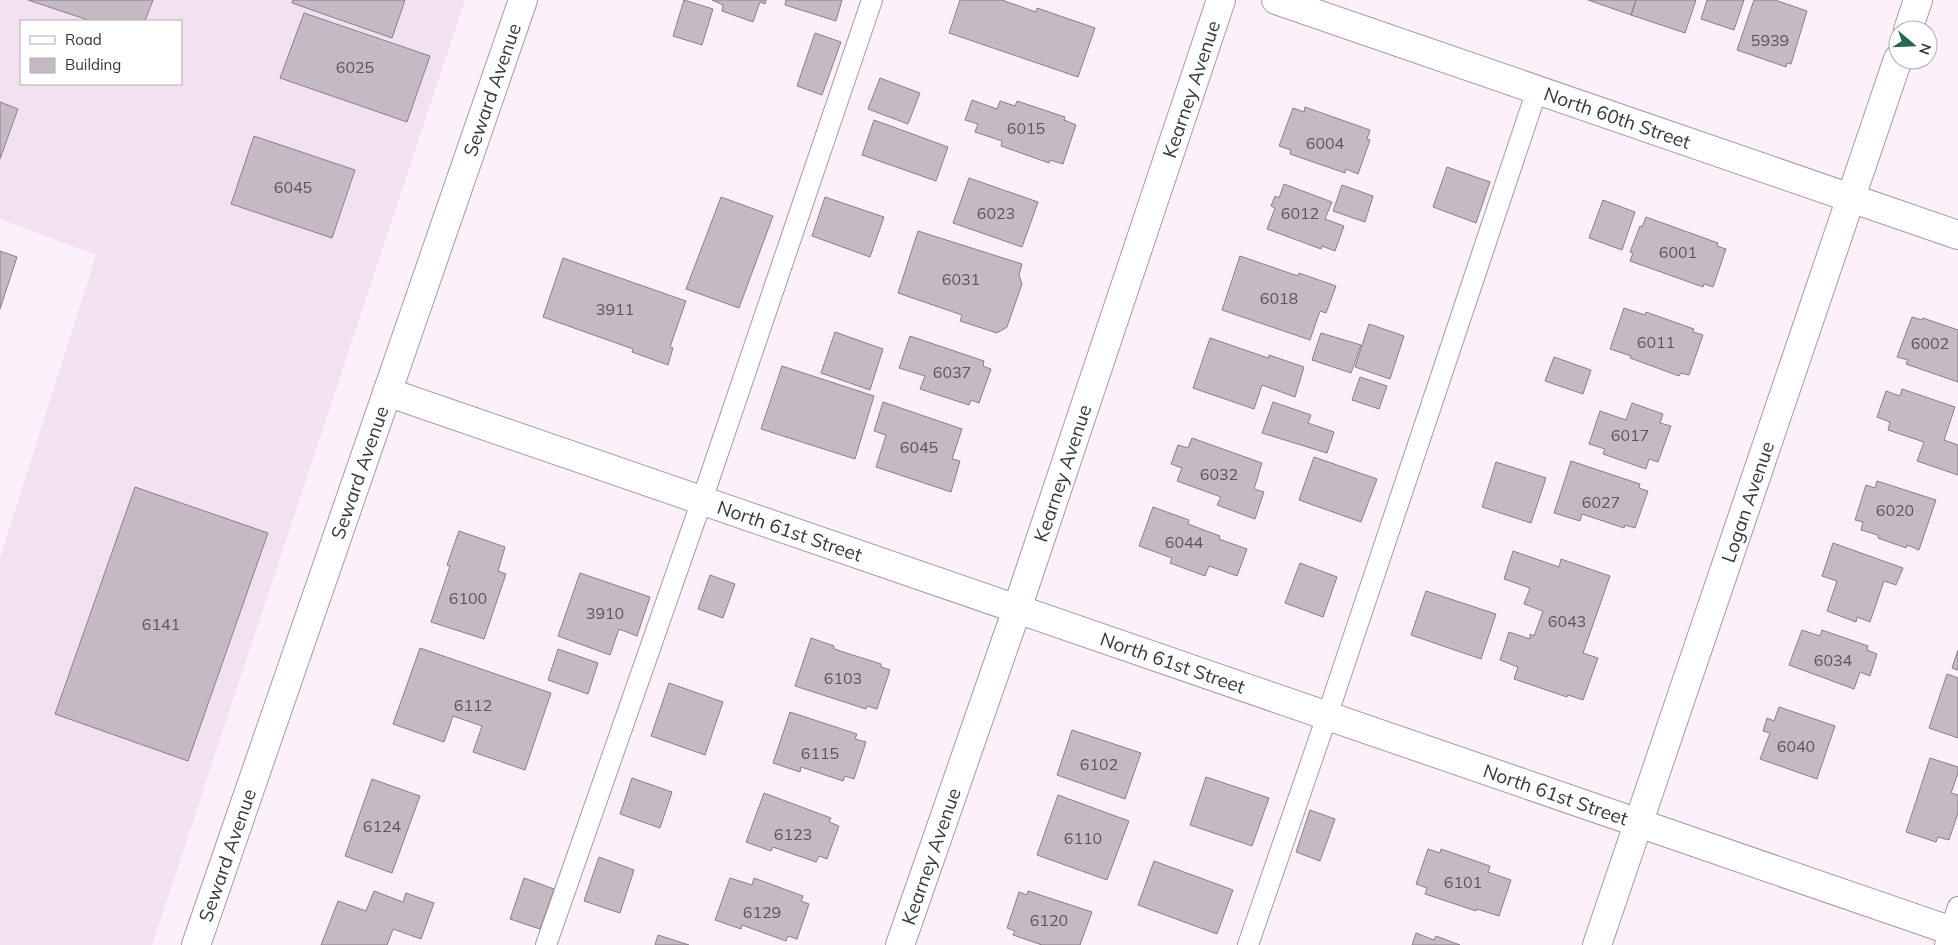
<svg xmlns="http://www.w3.org/2000/svg" width="1958" height="945" viewBox="0 0 1958 945" font-family="Mulish,sans-serif">
<style>
.built{fill:#f3e1f2;fill-rule:evenodd}
.building{fill:#c5b9c4;stroke:#8a7f89}
.lines{fill:none;stroke-linecap:round;stroke-linejoin:round}
.service-casing{stroke:#a599a4;stroke-width:22}
.minor-casing{stroke:#a599a4;stroke-width:30}
.service{stroke:#fff;stroke-width:20}
.minor{stroke:#fff;stroke-width:28}
.labels{text-anchor:middle;stroke-width:4;stroke-linejoin:round;paint-order:stroke}
.number-label{font-size:16px;fill:#5c555b}
.street-label{font-size:19px;fill:#393438;stroke:#fff}
</style>
<rect width="100%" height="100%" fill="#fcf0fb"/>
<path class="built" d="M 0,0 L 465,0 L 152,945 L 0,945 L 0,558 L 96,255 L 0,219 ZM 21,21 L 181,21 L 181,84 L 21,84 Z"/>
<path class="building" d="M 28,0 L 153,0 L 145,21 L 91,21 Z
M 293,0 L 405,0 L 392,38 L 292,3 Z
M 684,0 L 713,9 L 702,45 L 673,36 Z
M 712,0 L 766,0 L 765,4 L 760,2 L 753,22 L 722,11 L 723,5 Z
M 786,0 L 842,0 L 836,21 L 785,5 Z
M 960,0 L 1002,0 L 1036,12 L 1037,8 L 1095,28 L 1078,77 L 949,33 Z
M 1588,0 L 1636,0 L 1631,15 Z
M 1636,0 L 1696,0 L 1685,33 L 1631,15 Z
M 1707,0 L 1744,0 L 1734,30 L 1701,19 Z
M 1754,0 L 1775,0 L 1807,11 L 1791,64 L 1787,63 L 1786,67 L 1737,50 Z
M 304,13 L 430,56 L 407,122 L 280,78 Z
M 815,33 L 841,42 L 822,95 L 797,86 Z
M 880,78 L 920,93 L 908,124 L 868,109 Z
M 972,100 L 997,109 L 1000,101 L 1015,106 L 1017,101 L 1065,117 L 1064,120 L 1076,125 L 1063,164 L 1050,160 L 1049,163 L 1001,146 L 1002,141 L 975,132 L 978,124 L 965,120 Z
M 0,102 L 18,109 L 0,159 Z
M 1305,107 L 1370,130 L 1367,139 L 1370,140 L 1358,174 L 1346,169 L 1345,173 L 1290,154 L 1291,150 L 1279,146 L 1293,108 L 1304,112 Z
M 874,120 L 948,147 L 936,181 L 862,155 Z
M 254,136 L 355,170 L 332,238 L 231,204 Z
M 1447,167 L 1490,182 L 1476,223 L 1433,207 Z
M 969,178 L 1038,202 L 1022,247 L 953,223 Z
M 1284,184 L 1332,202 L 1325,219 L 1344,226 L 1335,251 L 1322,246 L 1321,249 L 1267,229 L 1275,208 L 1271,206 L 1275,196 L 1279,198 Z
M 1342,185 L 1373,196 L 1365,222 L 1333,211 Z
M 721,197 L 773,216 L 739,308 L 686,289 Z
M 825,197 L 884,217 L 870,257 L 812,236 Z
M 1603,200 L 1635,212 L 1622,250 L 1589,238 Z
M 1646,217 L 1718,243 L 1717,246 L 1726,249 L 1713,287 L 1704,284 L 1703,287 L 1630,261 L 1633,253 L 1630,252 L 1640,226 L 1642,227 Z
M 918,231 L 1022,264 L 1019,275 L 1022,284 L 1007,327 L 997,333 L 960,321 L 962,315 L 898,293 Z
M 0,251 L 17,257 L 0,309 Z
M 1240,256 L 1298,276 L 1299,273 L 1336,286 L 1326,313 L 1320,311 L 1310,340 L 1222,310 Z
M 563,258 L 686,301 L 670,347 L 673,348 L 668,365 L 632,352 L 633,349 L 543,317 Z
M 1624,308 L 1645,315 L 1646,312 L 1694,329 L 1693,332 L 1703,335 L 1689,375 L 1681,373 L 1679,376 L 1630,358 L 1631,356 L 1610,349 Z
M 1912,317 L 1922,320 L 1923,318 L 1958,330 L 1958,382 L 1906,364 L 1908,360 L 1897,357 Z
M 1369,324 L 1404,336 L 1390,379 L 1355,367 Z
M 835,332 L 883,349 L 870,390 L 821,373 Z
M 1321,333 L 1361,345 L 1351,373 L 1312,360 Z
M 910,336 L 984,361 L 983,366 L 991,369 L 979,403 L 971,400 L 969,405 L 920,389 L 925,376 L 899,368 Z
M 1210,338 L 1268,358 L 1269,355 L 1304,367 L 1295,397 L 1262,385 L 1254,409 L 1193,388 Z
M 1554,357 L 1591,370 L 1583,394 L 1545,381 Z
M 782,366 L 874,396 L 855,459 L 761,429 Z
M 1360,377 L 1387,386 L 1379,409 L 1352,400 Z
M 1902,389 L 1955,407 L 1944,440 L 1958,445 L 1958,475 L 1917,461 L 1924,442 L 1888,430 L 1890,422 L 1877,417 L 1886,391 L 1900,396 Z
M 883,402 L 962,429 L 952,459 L 960,461 L 951,492 L 876,467 L 886,435 L 874,431 Z
M 1273,402 L 1311,415 L 1308,423 L 1334,432 L 1327,453 L 1262,433 Z
M 1632,403 L 1663,414 L 1660,423 L 1671,426 L 1658,462 L 1649,459 L 1646,469 L 1603,454 L 1605,449 L 1589,444 L 1600,411 L 1626,420 Z
M 1192,438 L 1262,463 L 1254,489 L 1264,492 L 1255,519 L 1217,505 L 1221,497 L 1177,481 L 1182,468 L 1171,464 L 1178,445 L 1188,448 Z
M 1314,457 L 1377,479 L 1361,522 L 1299,500 Z
M 1571,461 L 1640,484 L 1639,488 L 1648,491 L 1635,528 L 1625,525 L 1624,528 L 1582,514 L 1580,521 L 1554,513 Z
M 1496,462 L 1546,478 L 1531,523 L 1482,507 Z
M 1877,481 L 1936,500 L 1919,550 L 1907,545 L 1906,548 L 1878,538 L 1878,535 L 1861,530 L 1863,522 L 1855,520 L 1866,485 L 1875,488 Z
M 135,487 L 268,533 L 188,761 L 55,714 Z
M 1153,507 L 1189,520 L 1188,524 L 1220,536 L 1219,539 L 1247,549 L 1237,576 L 1209,566 L 1205,576 L 1170,563 L 1172,558 L 1139,546 Z
M 459,531 L 505,547 L 498,571 L 506,574 L 484,639 L 431,622 L 450,566 L 447,565 Z
M 1833,543 L 1903,568 L 1896,585 L 1884,581 L 1870,622 L 1857,617 L 1856,622 L 1827,611 L 1837,581 L 1822,576 Z
M 1513,551 L 1559,567 L 1561,559 L 1610,576 L 1583,653 L 1598,658 L 1583,700 L 1568,695 L 1567,697 L 1514,679 L 1518,667 L 1500,660 L 1509,632 L 1530,639 L 1530,634 L 1534,636 L 1543,611 L 1524,604 L 1530,588 L 1504,579 Z
M 1300,563 L 1337,577 L 1323,617 L 1285,603 Z
M 580,573 L 650,597 L 637,636 L 619,629 L 610,655 L 558,636 Z
M 710,575 L 735,584 L 723,618 L 698,609 Z
M 1426,591 L 1496,614 L 1481,659 L 1411,635 Z
M 1802,630 L 1820,636 L 1822,630 L 1868,646 L 1867,650 L 1877,654 L 1870,676 L 1860,672 L 1854,689 L 1789,665 Z
M 811,638 L 834,646 L 834,649 L 881,664 L 881,667 L 890,670 L 877,709 L 867,706 L 866,709 L 795,686 Z
M 420,648 L 551,693 L 525,770 L 473,752 L 482,726 L 453,716 L 444,742 L 393,724 Z
M 558,649 L 598,663 L 588,694 L 548,680 Z
M 1958,650 L 1958,670 L 1952,668 Z
M 1947,674 L 1958,678 L 1958,738 L 1929,728 Z
M 669,683 L 723,702 L 705,755 L 651,736 Z
M 1779,707 L 1835,726 L 1817,779 L 1760,759 L 1770,733 L 1763,731 L 1767,718 L 1774,721 Z
M 790,712 L 857,734 L 855,739 L 866,742 L 854,779 L 845,776 L 843,781 L 801,767 L 800,772 L 773,763 Z
M 1072,730 L 1141,753 L 1125,799 L 1057,775 Z
M 1930,758 L 1958,767 L 1958,773 L 1951,793 L 1958,795 L 1958,813 L 1949,840 L 1938,837 L 1936,842 L 1906,832 Z
M 1206,777 L 1269,798 L 1252,846 L 1190,825 Z
M 632,778 L 672,792 L 660,828 L 620,814 Z
M 372,779 L 420,796 L 392,873 L 345,856 Z
M 764,793 L 831,818 L 829,822 L 839,826 L 827,859 L 819,856 L 816,862 L 773,847 L 771,851 L 746,842 Z
M 1058,795 L 1129,821 L 1107,880 L 1037,855 Z
M 1310,810 L 1335,819 L 1320,861 L 1296,852 Z
M 1428,849 L 1440,853 L 1441,849 L 1490,866 L 1488,872 L 1511,880 L 1499,916 L 1477,909 L 1476,911 L 1425,894 L 1427,888 L 1416,884 Z
M 599,857 L 634,870 L 620,913 L 584,901 Z
M 1154,861 L 1233,890 L 1217,934 L 1138,905 Z
M 524,878 L 554,889 L 540,929 L 510,919 Z
M 730,878 L 752,885 L 754,878 L 803,896 L 801,901 L 809,904 L 797,939 L 788,936 L 786,941 L 742,925 L 741,929 L 715,920 Z
M 374,891 L 403,902 L 406,893 L 434,903 L 421,939 L 393,929 L 387,945 L 321,945 L 338,901 L 366,911 Z
M 1028,891 L 1092,912 L 1080,945 L 1042,945 L 1013,935 L 1015,931 L 1007,928 L 1019,892 L 1027,895 Z
M 1416,933 L 1434,940 L 1436,936 L 1460,945 L 1412,945 Z
M 658,935 L 689,945 L 655,945 Z"/>
<g class="lines">
<g class="service-casing">
<path id="service" d="M 546,945 L 702,500 L 872,0
M 1248,945 L 1327,716 L 1537,90
M 1945,945 L 1958,907"/>
</g>
<g class="minor-casing">
<g id="minor">
<path id="s1" d="M 1276,0 L 1958,235"/>
<path d="M 1908,30 L 1918,0"/>
<path id="s2" d="M 387,392 L 1958,933"/>
<path id="s3" d="M 196,945 L 523,0"/>
<path id="s4" d="M 900,945 L 1017,609 L 1221,0"/>
<path id="s5" d="M 1597,945 L 1898,59"/>
</g>
</g>
<use href="#service" class="service"/>
<use href="#minor" class="minor"/>
</g>
<g class="labels">
<g class="number-label">
<text x="1770" y="46">5939</text>
<text x="355" y="73">6025</text>
<text x="1026" y="134">6015</text>
<text x="1325" y="149">6004</text>
<text x="293" y="193">6045</text>
<text x="996" y="219">6023</text>
<text x="1300" y="219">6012</text>
<text x="1678" y="258">6001</text>
<text x="961" y="285">6031</text>
<text x="1279" y="304">6018</text>
<text x="615" y="315">3911</text>
<text x="1656" y="348">6011</text>
<text x="1930" y="349">6002</text>
<text x="952" y="378">6037</text>
<text x="1630" y="441">6017</text>
<text x="919" y="453">6045</text>
<text x="1219" y="480">6032</text>
<text x="1601" y="508">6027</text>
<text x="1895" y="516">6020</text>
<text x="1184" y="548">6044</text>
<text x="468" y="604">6100</text>
<text x="605" y="619">3910</text>
<text x="1567" y="627">6043</text>
<text x="161" y="630">6141</text>
<text x="1833" y="666">6034</text>
<text x="843" y="684">6103</text>
<text x="473" y="711">6112</text>
<text x="1796" y="752">6040</text>
<text x="820" y="759">6115</text>
<text x="1099" y="770">6102</text>
<text x="382" y="832">6124</text>
<text x="793" y="840">6123</text>
<text x="1083" y="844">6110</text>
<text x="1463" y="888">6101</text>
<text x="762" y="918">6129</text>
<text x="1049" y="926">6120</text>
</g>
<g class="street-label">
<text dy="7" stroke="none"><textPath href="#s4" startOffset="904">Kearney Avenue</textPath></text>
<text dy="7" stroke="none"><textPath href="#s3" startOffset="905">Seward Avenue</textPath></text>
<text dy="7" stroke="none"><textPath href="#s1" startOffset="361">North 60th Street</textPath></text>
<text dy="7" stroke="none"><textPath href="#s3" startOffset="500">Seward Avenue</textPath></text>
<text dy="7" stroke="none"><textPath href="#s4" startOffset="499">Kearney Avenue</textPath></text>
<text dy="7" stroke="none"><textPath href="#s5" startOffset="468">Logan Avenue</textPath></text>
<text dy="7" stroke="none"><textPath href="#s2" startOffset="426">North 61st Street</textPath></text>
<text dy="7" stroke="none"><textPath href="#s2" startOffset="831">North 61st Street</textPath></text>
<text dy="7" stroke="none"><textPath href="#s2" startOffset="1236">North 61st Street</textPath></text>
<text dy="7" stroke="none"><textPath href="#s3" startOffset="95">Seward Avenue</textPath></text>
<text dy="7" stroke="none"><textPath href="#s4" startOffset="94">Kearney Avenue</textPath></text>
</g>
</g>
<rect x="20" y="20" width="162" height="65" fill="#ffffff" stroke="#b0aeaf"/>
<rect x="30" y="36" width="25" height="8" fill="#ffffff" stroke="#b0aeaf"/>
<text x="65" y="45" font-size="15" fill="#393438">Road</text>
<rect x="30" y="58" width="25" height="15" fill="#c5b9c4" stroke="#b0aeaf"/>
<text x="65" y="70" font-size="15" fill="#393438">Building</text>
<g transform="translate(1913 45) rotate(109)"><circle r="24" fill="#ffffff" stroke="#b0aeaf"/>
<path d="M0-4L9 19L0 12L-9 19Z" fill="#276653"/>
<text y="-8" font-size="14" font-weight="bold" text-anchor="middle" fill="#393438">N</text>
</g>
</svg>
